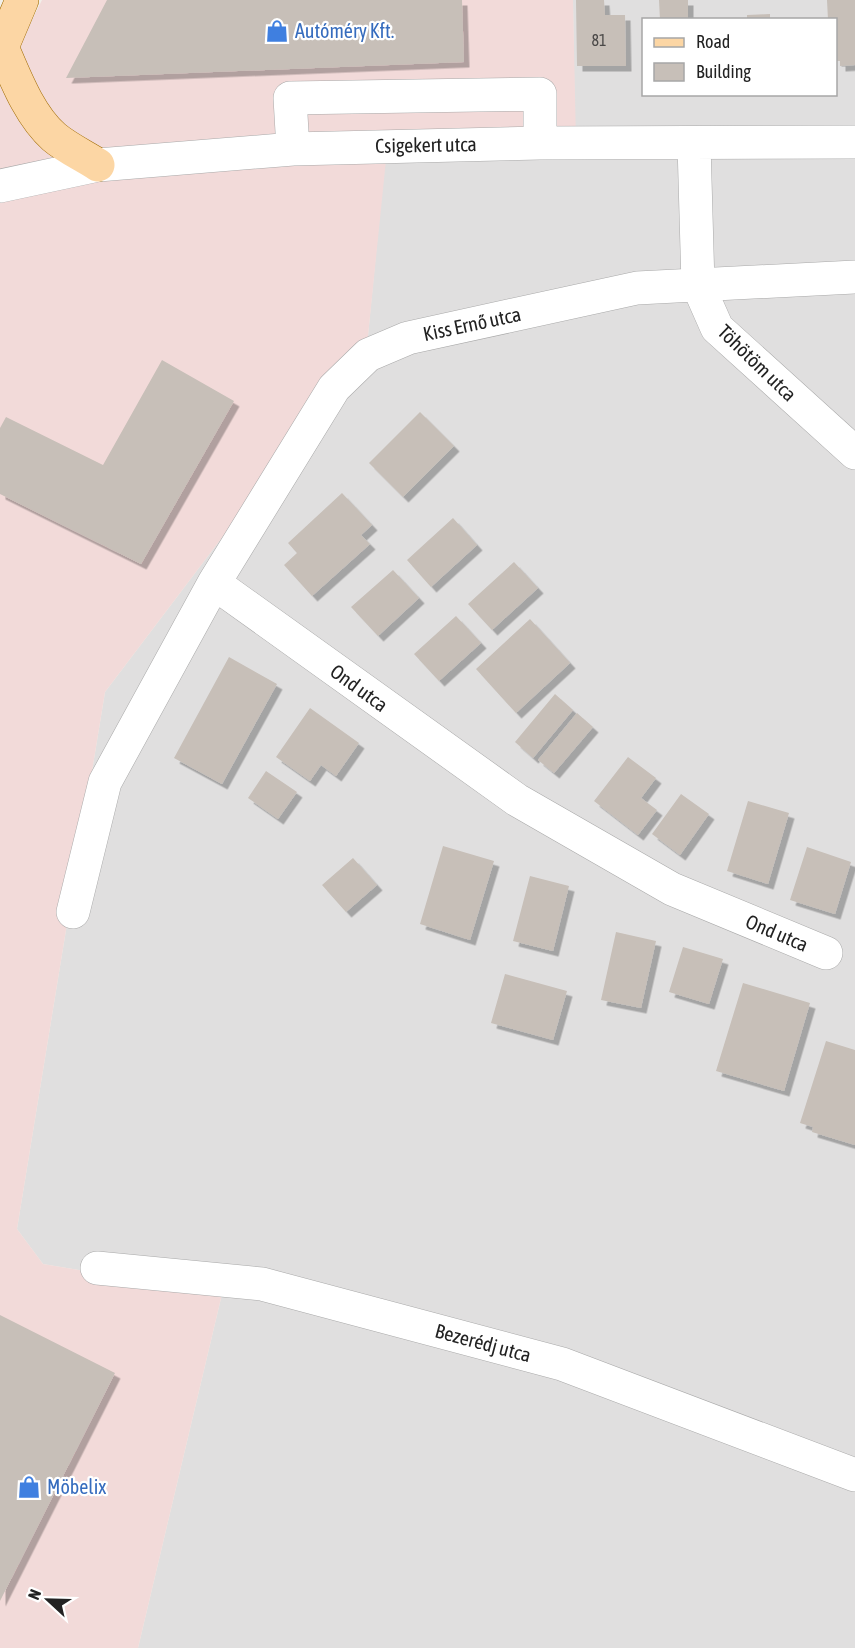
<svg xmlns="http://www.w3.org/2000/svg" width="855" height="1648" viewBox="0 0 855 1648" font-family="'Asap Condensed',sans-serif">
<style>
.residential{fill:#e0dfdf;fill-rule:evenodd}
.commercial{fill:#f2dad9}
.building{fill:#c7bfb8;filter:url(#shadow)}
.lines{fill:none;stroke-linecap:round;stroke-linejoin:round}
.minor-casing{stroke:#a9a9a9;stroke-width:34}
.major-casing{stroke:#a06b00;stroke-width:34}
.minor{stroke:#fff;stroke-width:33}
.major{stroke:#fcd6a4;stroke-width:33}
.labels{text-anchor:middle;stroke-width:4.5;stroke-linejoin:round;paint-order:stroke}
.number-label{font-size:16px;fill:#4b4948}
.shop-label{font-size:20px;fill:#366cbe;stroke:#fff;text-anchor:start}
.street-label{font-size:20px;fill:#222;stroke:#fff}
</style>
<defs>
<filter id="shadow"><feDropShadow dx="5.5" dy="5.5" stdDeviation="0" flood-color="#0004"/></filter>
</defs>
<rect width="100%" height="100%" fill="#f2efe9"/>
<path class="residential" d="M 573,0 L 855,0 L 855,1648 L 138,1648 L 222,1294 L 43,1264 L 17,1229 L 105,692 L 367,346 L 386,150 L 575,143 ZM 644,20 L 836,20 L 836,94 L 644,94 Z"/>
<path class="commercial" d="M 42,0 L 573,0 L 576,143 L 387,150 L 367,346 L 105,692 L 17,1229 L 43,1264 L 222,1294 L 138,1648 L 0,1648 L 0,84 Z"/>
<path class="building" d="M 107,0 L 462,0 L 464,62 L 66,78 Z
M 576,0 L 604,0 L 605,15 L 625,15 L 626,66 L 577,66 Z
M 659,0 L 688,0 L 688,20 L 660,20 Z
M 827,0 L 855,0 L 855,65 L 840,66 L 840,61 L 836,61 L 836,20 L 828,20 Z
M 770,14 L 770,20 L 747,20 L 747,15 Z
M 162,360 L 234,401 L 141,564 L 0,494 L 0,428 L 6,417 L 103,465 Z
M 420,412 L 454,446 L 403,497 L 369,463 Z
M 342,493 L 372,525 L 361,535 L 370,544 L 312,596 L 284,565 L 297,553 L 288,543 Z
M 453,518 L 477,545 L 431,587 L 407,560 Z
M 514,562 L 538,588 L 492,630 L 468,604 Z
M 393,570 L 419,598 L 378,636 L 351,607 Z
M 456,616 L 481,643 L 439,681 L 414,654 Z
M 530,619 L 570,663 L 516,713 L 476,669 Z
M 229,657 L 277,684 L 222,784 L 174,758 Z
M 555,694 L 573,710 L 533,758 L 515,742 Z
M 310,708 L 359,743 L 336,776 L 321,765 L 310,781 L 276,757 Z
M 577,713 L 593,727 L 554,773 L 538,760 Z
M 628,757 L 656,778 L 641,798 L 657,810 L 638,835 L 594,801 Z
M 266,771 L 297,792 L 278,819 L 248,798 Z
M 681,794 L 709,814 L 680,855 L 652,834 Z
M 748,801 L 789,813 L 768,884 L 727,871 Z
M 443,846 L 494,861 L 470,940 L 420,924 Z
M 807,847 L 851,862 L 835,914 L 790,900 Z
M 353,858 L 377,885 L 346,912 L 322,885 Z
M 530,876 L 569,886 L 553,951 L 513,941 Z
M 616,932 L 656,941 L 641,1008 L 601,1000 Z
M 683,947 L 723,959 L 709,1004 L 669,992 Z
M 505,974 L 567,991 L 553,1040 L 491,1023 Z
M 743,983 L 810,1003 L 784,1091 L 716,1071 Z
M 826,1041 L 855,1050 L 855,1145 L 812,1132 L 813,1127 L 800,1123 Z
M 0,1315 L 115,1373 L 0,1601 Z"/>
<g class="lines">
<g class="minor-casing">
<path id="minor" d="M 694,144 L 698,285 L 717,328 L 855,453
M 293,149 L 290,98 L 540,94 L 540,143
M 0,186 L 98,165 L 293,149 L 540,143 L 855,142
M 214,583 L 517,800 L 672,889 L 826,953
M 73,912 L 105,782 L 214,583 L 334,388 L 368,355 L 408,338 L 637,288 L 855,277
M 97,1268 L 262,1284 L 562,1364 L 855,1475"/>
</g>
<g class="major-casing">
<path id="major" d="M 2,47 C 15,77 29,115 54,137 C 67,148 84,156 98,165
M 0,52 L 22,0"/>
</g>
<use href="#minor" class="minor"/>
<use href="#major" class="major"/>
</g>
<defs>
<g id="shop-bare" transform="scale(1.8)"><path d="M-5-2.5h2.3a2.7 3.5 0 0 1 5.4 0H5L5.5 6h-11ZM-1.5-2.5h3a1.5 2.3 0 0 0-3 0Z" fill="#3f7fe0" stroke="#fff" stroke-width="2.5" paint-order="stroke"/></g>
</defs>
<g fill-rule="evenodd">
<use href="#shop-bare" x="277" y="31"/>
<use href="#shop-bare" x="29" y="1487"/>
</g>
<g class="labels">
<g class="number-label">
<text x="599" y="46">81</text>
</g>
<g class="shop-label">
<text x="295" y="38">Autóméry Kft.</text>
<text x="47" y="1494">Möbelix</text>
</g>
<g class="street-label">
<text transform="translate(426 145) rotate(-1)" y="7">Csigekert utca</text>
<text transform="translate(472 324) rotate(-12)" y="7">Kiss Ernő utca</text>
<text transform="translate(757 363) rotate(44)" y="7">Töhötöm utca</text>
<text transform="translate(359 688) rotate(36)" y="7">Ond utca</text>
<text transform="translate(777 933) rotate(23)" y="7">Ond utca</text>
<text transform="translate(483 1343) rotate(15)" y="7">Bezerédj utca</text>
</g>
</g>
<rect x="642" y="18" width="195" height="78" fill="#ffffff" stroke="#a7a7a7" stroke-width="1.5"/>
<rect x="654" y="38" width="30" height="9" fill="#fcd6a4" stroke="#a7a7a7" stroke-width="1.5"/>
<text x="696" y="48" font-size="18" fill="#222222">Road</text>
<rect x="654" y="63" width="30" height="18" fill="#c7bfb8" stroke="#a7a7a7" stroke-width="1.5"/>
<text x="696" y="78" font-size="18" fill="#222222">Building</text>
<g transform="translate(48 1600) rotate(292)" stroke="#ffffff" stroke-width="4.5" paint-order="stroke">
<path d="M0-4.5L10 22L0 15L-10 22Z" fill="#222222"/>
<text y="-9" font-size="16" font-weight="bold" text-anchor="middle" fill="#222222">N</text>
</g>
</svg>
